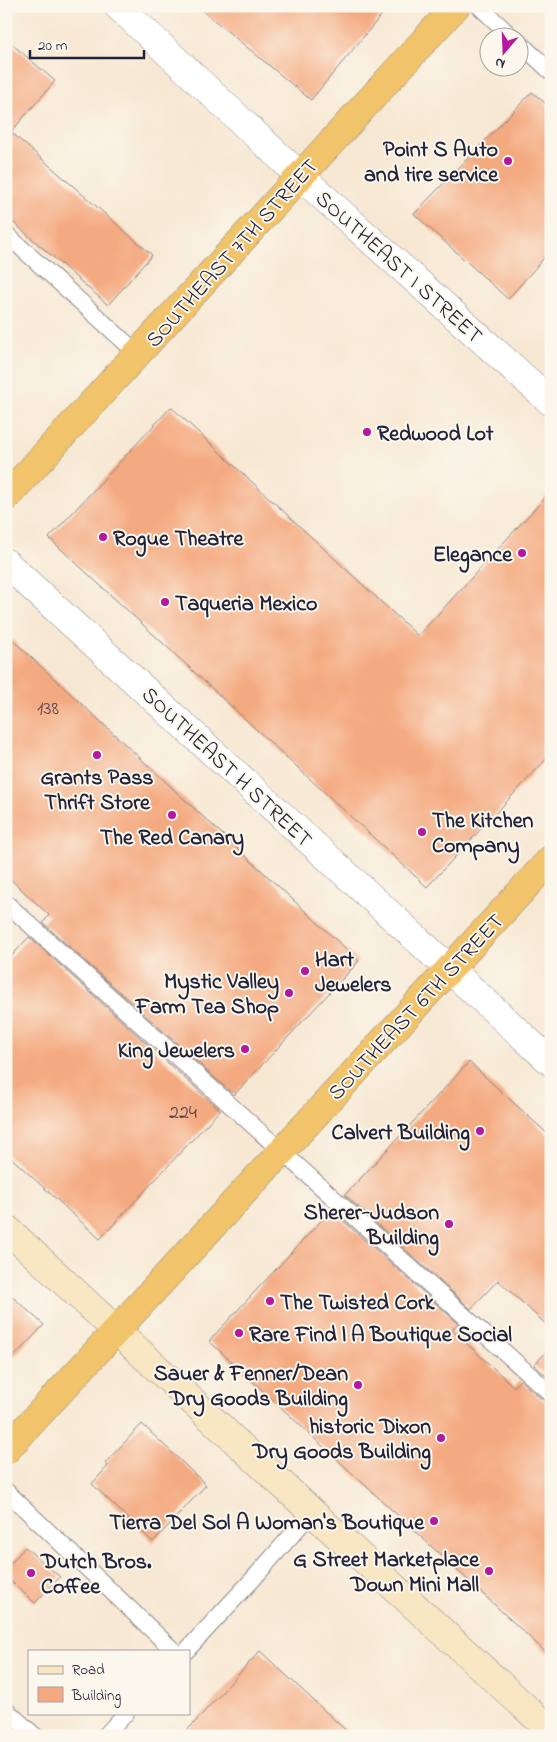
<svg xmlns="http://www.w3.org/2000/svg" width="557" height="1742" viewBox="0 0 557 1742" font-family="'Indie Flower',sans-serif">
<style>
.building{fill:#f4aa81}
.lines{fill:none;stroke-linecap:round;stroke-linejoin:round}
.lane-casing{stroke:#8c8587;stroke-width:18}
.street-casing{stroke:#8c8587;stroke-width:29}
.secondary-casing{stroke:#8c8587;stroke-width:29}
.highway-casing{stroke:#8c8587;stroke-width:29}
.lane{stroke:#fff;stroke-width:16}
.street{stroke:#fff;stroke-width:28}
.secondary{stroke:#f9e7c3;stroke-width:28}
.highway{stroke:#f1c36a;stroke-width:28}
.poi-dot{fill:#b5179e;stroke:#fbf7ec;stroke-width:2}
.labels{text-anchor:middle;stroke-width:4;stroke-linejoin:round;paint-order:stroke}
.number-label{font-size:20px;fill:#56444c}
.poi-label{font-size:22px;font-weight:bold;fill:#22223b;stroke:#fbf7ec;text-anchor:end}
.street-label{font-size:22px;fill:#22223b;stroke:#fbf7ec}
</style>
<rect width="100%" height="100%" fill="#fbf7ec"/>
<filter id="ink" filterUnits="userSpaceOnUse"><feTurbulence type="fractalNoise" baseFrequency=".02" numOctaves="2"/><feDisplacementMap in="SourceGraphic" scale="10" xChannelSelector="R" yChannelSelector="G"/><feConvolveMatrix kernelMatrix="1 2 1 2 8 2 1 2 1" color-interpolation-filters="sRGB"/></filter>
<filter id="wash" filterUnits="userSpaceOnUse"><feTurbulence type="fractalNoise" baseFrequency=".0096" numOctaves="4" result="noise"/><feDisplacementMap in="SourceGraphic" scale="20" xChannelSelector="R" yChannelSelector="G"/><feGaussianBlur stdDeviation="1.12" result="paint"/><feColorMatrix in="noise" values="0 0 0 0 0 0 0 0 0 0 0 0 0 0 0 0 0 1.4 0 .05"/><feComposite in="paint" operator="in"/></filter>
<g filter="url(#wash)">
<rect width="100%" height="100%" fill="#f7e8d3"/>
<g id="blocks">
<path class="building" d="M 197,6 L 389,6 L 311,100 Z
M 6,39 L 55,81 L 11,132 L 152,255 L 108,305 L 6,216 Z
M 532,92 L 551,108 L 551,250 L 508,299 L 414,214 Z
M 171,407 L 418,636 L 551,491 L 551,754 L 427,887 L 49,538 Z
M 6,634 L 359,961 L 234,1095 L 43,923 L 49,915 L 6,875 Z
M 29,937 L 220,1110 L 100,1239 L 6,1153 L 6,962 Z
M 469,1062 L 551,1137 L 551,1329 L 498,1280 L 471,1309 L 345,1195 Z
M 331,1210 L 458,1323 L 452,1330 L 514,1387 L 520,1380 L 544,1401 L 551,1404 L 551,1657 L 209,1341 Z
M 6,1291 L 44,1325 L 6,1365 Z
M 551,1347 L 551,1380 L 534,1365 Z
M 142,1424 L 206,1485 L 153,1542 L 92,1484 L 108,1466 L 105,1463 Z
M 25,1547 L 60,1577 L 35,1603 L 6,1577 L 6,1569 Z
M 260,1651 L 352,1736 L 182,1736 Z"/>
</g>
</g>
<g filter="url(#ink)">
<use href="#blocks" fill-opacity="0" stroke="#8c8587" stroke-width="1"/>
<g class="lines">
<g class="lane-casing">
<path id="lane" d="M 479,6 L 513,38
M 520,43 L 551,72
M 6,234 L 138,354
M 6,903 L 551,1394
M 6,1491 L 174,1651
M 186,1651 L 254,1578 L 312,1512
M 6,1710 L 35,1736
M 105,1736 L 126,1713"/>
</g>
<g class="street-casing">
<path id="street" d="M 118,6 L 300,176 L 551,402
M 6,563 L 551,1062"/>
</g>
<g class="secondary-casing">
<path id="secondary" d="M 6,1228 L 312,1512 L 551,1731"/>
</g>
<g class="highway-casing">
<path id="highway" d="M 6,497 L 456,6
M 6,1450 L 551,859"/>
</g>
<use href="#lane" class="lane"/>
<use href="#street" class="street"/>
<use href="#secondary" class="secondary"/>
<use href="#highway" class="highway"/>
</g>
</g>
<g class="poi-dot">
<circle cx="508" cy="161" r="5"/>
<circle cx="367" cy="432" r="5"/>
<circle cx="103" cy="537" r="5"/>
<circle cx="522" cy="553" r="5"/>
<circle cx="165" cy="602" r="5"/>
<circle cx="97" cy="755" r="5"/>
<circle cx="172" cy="815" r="5"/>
<circle cx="422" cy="832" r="5"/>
<circle cx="305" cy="971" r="5"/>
<circle cx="289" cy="993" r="5"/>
<circle cx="245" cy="1049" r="5"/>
<circle cx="480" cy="1131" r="5"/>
<circle cx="449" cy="1224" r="5"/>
<circle cx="270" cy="1301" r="5"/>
<circle cx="239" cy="1333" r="5"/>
<circle cx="358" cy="1385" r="5"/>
<circle cx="441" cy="1438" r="5"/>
<circle cx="434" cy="1521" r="5"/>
<circle cx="489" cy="1571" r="5"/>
<circle cx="31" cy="1573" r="5"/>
</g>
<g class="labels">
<g class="number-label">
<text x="48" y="714">138</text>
<text x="183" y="1118">224</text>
</g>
<g class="poi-label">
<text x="498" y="156">Point S Auto<tspan x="498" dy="25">and tire service</tspan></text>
<text x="377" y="440" text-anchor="start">Redwood Lot</text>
<text x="113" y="545" text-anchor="start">Rogue Theatre</text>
<text x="512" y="561">Elegance</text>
<text x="175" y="610" text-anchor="start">Taqueria Mexico</text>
<text x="97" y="784" text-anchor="middle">Grants Pass<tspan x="97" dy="25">Thrift Store</tspan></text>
<text x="432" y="827" text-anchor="start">The Kitchen<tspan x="432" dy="25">Company</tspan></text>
<text x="172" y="844" text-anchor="middle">The Red Canary</text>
<text x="315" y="966" text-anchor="start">Hart<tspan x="315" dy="25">Jewelers</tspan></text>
<text x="279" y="988">Mystic Valley<tspan x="279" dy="25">Farm Tea Shop</tspan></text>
<text x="235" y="1057">King Jewelers</text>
<text x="470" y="1139">Calvert Building</text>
<text x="439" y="1219">Sherer-Judson<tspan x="439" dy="25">Building</tspan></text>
<text x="280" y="1309" text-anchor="start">The Twisted Cork</text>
<text x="249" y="1341" text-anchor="start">Rare Find | A Boutique Social</text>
<text x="348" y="1380">Sauer &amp; Fenner/Dean<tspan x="348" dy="25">Dry Goods Building</tspan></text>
<text x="431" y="1433">historic Dixon<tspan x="431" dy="25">Dry Goods Building</tspan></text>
<text x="424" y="1529">Tierra Del Sol A Woman's Boutique</text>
<text x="479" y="1566">G Street Marketplace<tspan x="479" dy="25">Down Mini Mall</tspan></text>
<text x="41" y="1568" text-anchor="start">Dutch Bros.<tspan x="41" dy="25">Coffee</tspan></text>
</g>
<g class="street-label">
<text transform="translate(231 252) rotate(-48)" y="8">SOUTHEAST 7TH STREET</text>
<text transform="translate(400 266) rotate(42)" y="8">SOUTHEAST I STREET</text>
<text transform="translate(228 766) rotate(43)" y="8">SOUTHEAST H STREET</text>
<text transform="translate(415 1006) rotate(-47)" y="8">SOUTHEAST 6TH STREET</text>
</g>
</g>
<rect width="557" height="1742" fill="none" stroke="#fbf7ec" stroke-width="25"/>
<rect x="28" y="1650" width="162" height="65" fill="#fbf7ec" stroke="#a4a2a5"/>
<rect x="38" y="1666" width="25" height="8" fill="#f9e7c3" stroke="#a4a2a5"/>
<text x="72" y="1674" font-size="15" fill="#22223b">Road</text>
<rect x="38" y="1687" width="25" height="15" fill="#f4aa81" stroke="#a4a2a5"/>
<text x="72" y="1700" font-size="15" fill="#22223b">Building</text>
<g transform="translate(504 52) rotate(199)"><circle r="24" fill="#fbf7ec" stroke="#a4a2a5"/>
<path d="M0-4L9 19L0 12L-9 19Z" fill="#b5179e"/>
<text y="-8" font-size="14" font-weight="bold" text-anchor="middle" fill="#22223b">N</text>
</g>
<path d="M30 50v8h114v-8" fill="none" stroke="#22223b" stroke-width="2.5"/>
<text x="38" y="50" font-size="15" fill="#22223b" stroke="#fbf7ec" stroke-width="4" paint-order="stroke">20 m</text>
</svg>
